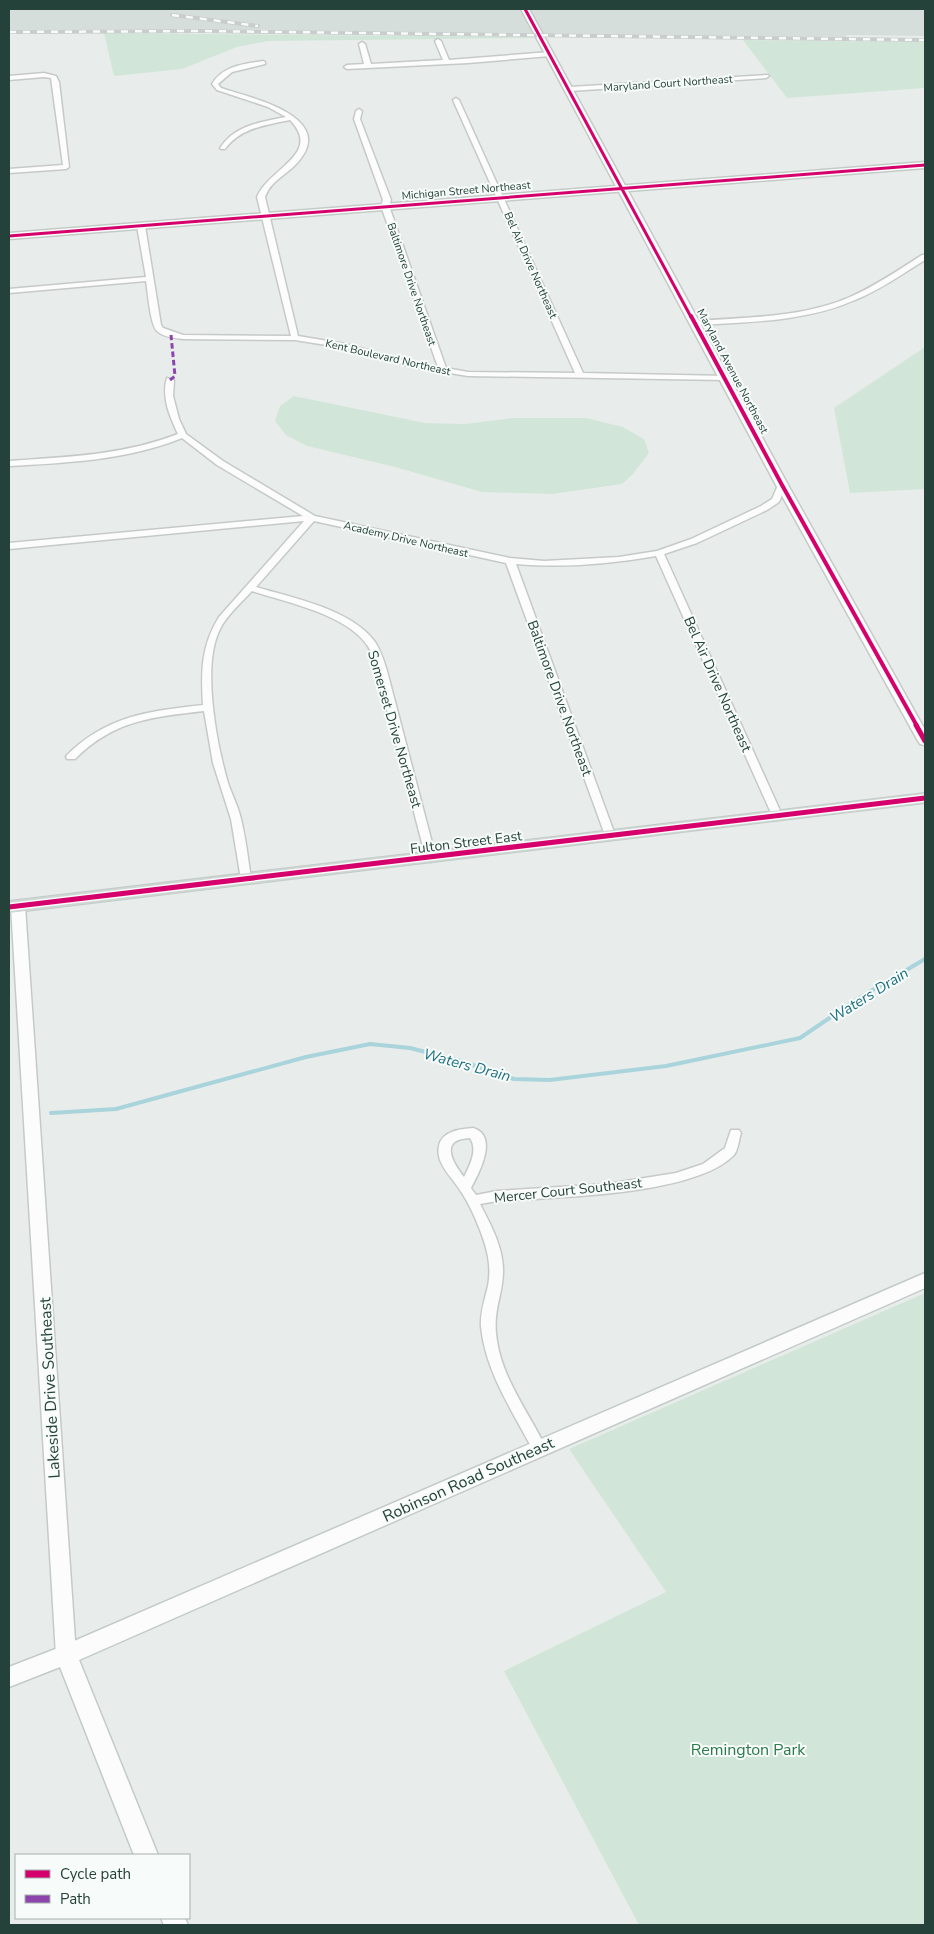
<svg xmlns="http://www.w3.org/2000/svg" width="934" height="1934" viewBox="0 0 934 1934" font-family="'Nunito Sans',sans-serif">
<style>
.built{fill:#d6dedb}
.green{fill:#d1e6d8}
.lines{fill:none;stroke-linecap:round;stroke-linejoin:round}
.stream{stroke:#a9d4db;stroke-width:4}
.minor-casing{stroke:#c5cac8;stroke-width:3}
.tertiary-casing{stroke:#c5cac8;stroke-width:3}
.secondary-casing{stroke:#c3cbc8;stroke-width:3}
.primary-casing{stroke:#c3ccc9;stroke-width:2}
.minor{fill:#fcfcfc;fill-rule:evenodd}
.tertiary{fill:#fcfcfc;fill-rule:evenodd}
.secondary{fill:#fcfcfc;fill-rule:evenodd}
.primary{fill:#cfd7d5;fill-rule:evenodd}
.rail-casing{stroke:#c9cdcc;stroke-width:4}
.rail{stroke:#f7fbf9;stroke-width:2.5;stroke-dasharray:7;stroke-linecap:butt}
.quiet{stroke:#8e44ad;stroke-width:3;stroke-dasharray:5.5 3;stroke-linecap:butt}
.cycleway-far2-casing{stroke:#f7fbf9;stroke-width:5}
.cycleway-far1-casing{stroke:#f7fbf9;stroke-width:6}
.cycleway-casing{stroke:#f7fbf9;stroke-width:8}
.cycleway-far2{stroke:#d6006c;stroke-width:3}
.cycleway-far1{stroke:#d6006c;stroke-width:4}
.cycleway{stroke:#d6006c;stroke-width:5}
.labels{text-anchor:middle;stroke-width:4;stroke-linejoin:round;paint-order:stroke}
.far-street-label{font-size:11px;fill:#24423a;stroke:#f7fbf9}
.street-label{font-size:14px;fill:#24423a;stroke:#f7fbf9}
.water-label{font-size:15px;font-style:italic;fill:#1c6f80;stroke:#f7fbf9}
.near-street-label{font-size:16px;fill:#24423a;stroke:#f7fbf9}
.near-park-label{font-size:16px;fill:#2d7a4b;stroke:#f7fbf9}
</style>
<rect width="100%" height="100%" fill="#e8edeb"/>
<path class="built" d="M 9,9 L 925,9 L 925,36 L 846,35 L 847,37 L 200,29 L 9,30 Z"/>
<path class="green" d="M 104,33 L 533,37 L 537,38 L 268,41 L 237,47 L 182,69 L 114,76 Z
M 743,40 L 925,42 L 925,88 L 787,98 Z
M 925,347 L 925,489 L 850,493 L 834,408 Z
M 294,396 L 425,423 L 465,424 L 513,418 L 586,418 L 623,427 L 644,439 L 649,453 L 633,474 L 622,484 L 552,494 L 482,492 L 395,467 L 307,446 L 286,435 L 275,421 L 280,406 Z
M 925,1293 L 925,1925 L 639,1925 L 504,1671 L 666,1592 L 569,1449 Z"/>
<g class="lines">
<path class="stream" d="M 51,1113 L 116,1109 L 306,1057 L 370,1044 L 410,1048 L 461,1061 L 514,1079 L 550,1080 L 666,1066 L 800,1038 L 856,1000 L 925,959"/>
<g class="minor-casing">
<path id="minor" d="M 438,39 L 441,41 L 449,60 L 550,52 L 553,54 L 550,56 L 468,63 L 347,69 L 344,67 L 347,65 L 364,64 L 359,44 L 362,42 L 365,44 L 371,64 L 443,60 L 435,41 Z
M 263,61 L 265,62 L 265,64 L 232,72 L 218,84 L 221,88 C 248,97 338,116 298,162 C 287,175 271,180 265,197 L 298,336 L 346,344 L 413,363 L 438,367 L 381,206 L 383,200 L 354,119 L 356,111 L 359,109 L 362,111 L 360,119 L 391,200 L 389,206 L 446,368 L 468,372 L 575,373 L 453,100 L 456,98 L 459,100 L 583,373 L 726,376 L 730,378 L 726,380 L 468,376 L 412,367 L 345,348 L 295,340 L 183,339 C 175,338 163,337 157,331 C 150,324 148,292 146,281 L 9,293 L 9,289 L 146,277 L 137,226 L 141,224 L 145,226 L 161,325 L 163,328 L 183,335 L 291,336 L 257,197 C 269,168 323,154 290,120 C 266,125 240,128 225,149 L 221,149 L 220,148 C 235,125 261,122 286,117 L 268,107 L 217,90 L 212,84 C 223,66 243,64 263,61 Z
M 44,73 L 56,76 L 59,82 L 69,167 L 66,169 L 9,173 L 9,169 L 63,165 L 51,78 L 44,77 L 9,80 L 9,76 Z
M 768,75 L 769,76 L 766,78 L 570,91 L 567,89 L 570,87 Z
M 922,255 L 925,255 L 925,260 C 902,274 880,290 855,300 C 805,322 749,322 696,325 L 692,323 L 696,321 C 747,317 802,318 850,297 C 875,286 899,270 922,255 Z
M 167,378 L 174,380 L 173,396 L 179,419 L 186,434 L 223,461 L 315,516 L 510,558 L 544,561 L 619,557 L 657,551 L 691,539 L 761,506 L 772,499 L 779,483 L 785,483 L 786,485 L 779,502 L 767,510 L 697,543 L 664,554 L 782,815 L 781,817 L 773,817 L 772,815 L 656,556 C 610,564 563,568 516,564 L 615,835 L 610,838 L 605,835 L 506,563 L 314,521 L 256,587 C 293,598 351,609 375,642 C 381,651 384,661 387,671 L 436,858 L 435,860 L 431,862 L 426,858 L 377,671 C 375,662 373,653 367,645 C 346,614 286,602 252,591 C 241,603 227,615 220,629 C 201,666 217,745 228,783 C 232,795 238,806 241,819 C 246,839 248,859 251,879 L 250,882 L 246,883 L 241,879 L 231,819 L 213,763 L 204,711 C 152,717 114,720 75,759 L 67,759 L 66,757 L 67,755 C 108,715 150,711 203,705 C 201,672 201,646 219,617 L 304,521 L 9,549 L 9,543 L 303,516 L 217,465 L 182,438 C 127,460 67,463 9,466 L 9,461 C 67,457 124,455 178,434 C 170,417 161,397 167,378 Z
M 473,1128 C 499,1136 479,1173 471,1188 L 476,1195 L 497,1191 L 607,1184 L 676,1173 L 703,1164 L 725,1148 L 731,1130 L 739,1130 L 741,1133 C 739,1139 738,1150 734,1155 C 694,1196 555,1197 497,1201 L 480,1204 C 491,1225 504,1249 503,1273 C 502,1299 492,1311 497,1341 C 503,1380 529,1413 546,1448 L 544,1452 L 539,1454 L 534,1452 C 513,1412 486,1373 481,1327 C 480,1312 485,1299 488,1286 C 492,1266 487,1248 480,1230 C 475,1217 469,1204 462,1193 C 454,1179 435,1164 439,1146 C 442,1131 460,1129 473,1128 ZM 470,1138 C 478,1150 470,1165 464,1177 C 452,1162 439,1139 470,1138 Z"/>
</g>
<g class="tertiary-casing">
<path id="tertiary" d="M 521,9 L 529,9 L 788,485 L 925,730 L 925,745 L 920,744 L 918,741 L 776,485 Z
M 18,901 L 23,903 L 25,906 L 76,1655 L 73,1662 L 66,1664 L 59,1662 L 56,1655 L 11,906 L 13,903 Z"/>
</g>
<g class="secondary-casing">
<path id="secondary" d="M 925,162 L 925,168 L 9,239 L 9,233 Z
M 925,1273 L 925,1288 L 79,1660 L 158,1855 L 134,1855 L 60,1667 L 9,1687 L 9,1667 L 58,1648 Z
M 161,1918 L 185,1918 L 188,1925 L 164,1925 Z"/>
</g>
<g class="primary-casing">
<path id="primary" d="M 925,793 L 925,803 L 9,913 L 9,901 Z"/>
</g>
<use href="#minor" class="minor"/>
<use href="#tertiary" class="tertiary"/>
<use href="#secondary" class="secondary"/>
<use href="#primary" class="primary"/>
<g class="rail-casing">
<path id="rail" d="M 172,15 L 258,26
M 9,32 L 200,31 L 925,40"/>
</g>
<use href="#rail" class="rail"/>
<path class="quiet" d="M 170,380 L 175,376 L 171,335"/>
<g class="cycleway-far2-casing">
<path id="cycleway-far2" d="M 525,9 L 691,317
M 9,236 L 925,165"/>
</g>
<g class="cycleway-far1-casing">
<path id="cycleway-far1" d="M 691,316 L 782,485 L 917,726"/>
</g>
<g class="cycleway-casing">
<path id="cycleway" d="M 916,725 L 925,741
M 9,907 L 925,798"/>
</g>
<use href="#cycleway-far2" class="cycleway-far2"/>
<use href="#cycleway-far1" class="cycleway-far1"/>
<use href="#cycleway" class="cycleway"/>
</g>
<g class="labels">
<g class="far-street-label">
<text transform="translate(668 83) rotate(-4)" y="4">Maryland Court Northeast</text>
<text transform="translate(466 190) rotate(-5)" y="4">Michigan Street Northeast</text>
<text transform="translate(531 265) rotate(66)" y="4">Bel Air Drive Northeast</text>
<text transform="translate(412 284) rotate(71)" y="4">Baltimore Drive Northeast</text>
<text transform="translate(388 357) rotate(13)" y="4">Kent Boulevard Northeast</text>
<text transform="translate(733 371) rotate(62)" y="4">Maryland Avenue Northeast</text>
<text transform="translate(406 539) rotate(13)" y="4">Academy Drive Northeast</text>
</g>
<g class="street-label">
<text transform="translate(718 684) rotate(66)" y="5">Bel Air Drive Northeast</text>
<text transform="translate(560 698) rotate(70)" y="5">Baltimore Drive Northeast</text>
<text transform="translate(395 729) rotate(74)" y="5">Somerset Drive Northeast</text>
<text transform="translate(466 842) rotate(-7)" y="5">Fulton Street East</text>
<text transform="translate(568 1190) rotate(-6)" y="5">Mercer Court Southeast</text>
</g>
<g class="water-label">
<text transform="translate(869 995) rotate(-32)" y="5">Waters Drain</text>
<text transform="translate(467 1065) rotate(15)" y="5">Waters Drain</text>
</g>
<g class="near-street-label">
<text transform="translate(49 1388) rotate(-93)" y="6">Lakeside Drive Southeast</text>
<text transform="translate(468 1479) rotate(-24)" y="6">Robinson Road Southeast</text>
</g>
<g class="near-park-label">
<text x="748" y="1755">Remington Park</text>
</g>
</g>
<rect width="934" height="1934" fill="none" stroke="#24423a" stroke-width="20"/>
<rect x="15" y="1854" width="175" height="65" fill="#f7fbf9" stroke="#a3b1ad"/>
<rect x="25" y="1870" width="25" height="8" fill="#d6006c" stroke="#a3b1ad"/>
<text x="60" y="1879" font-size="15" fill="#24423a">Cycle path</text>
<rect x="25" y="1895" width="25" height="8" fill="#8e44ad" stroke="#a3b1ad"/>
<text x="60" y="1904" font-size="15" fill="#24423a">Path</text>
</svg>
